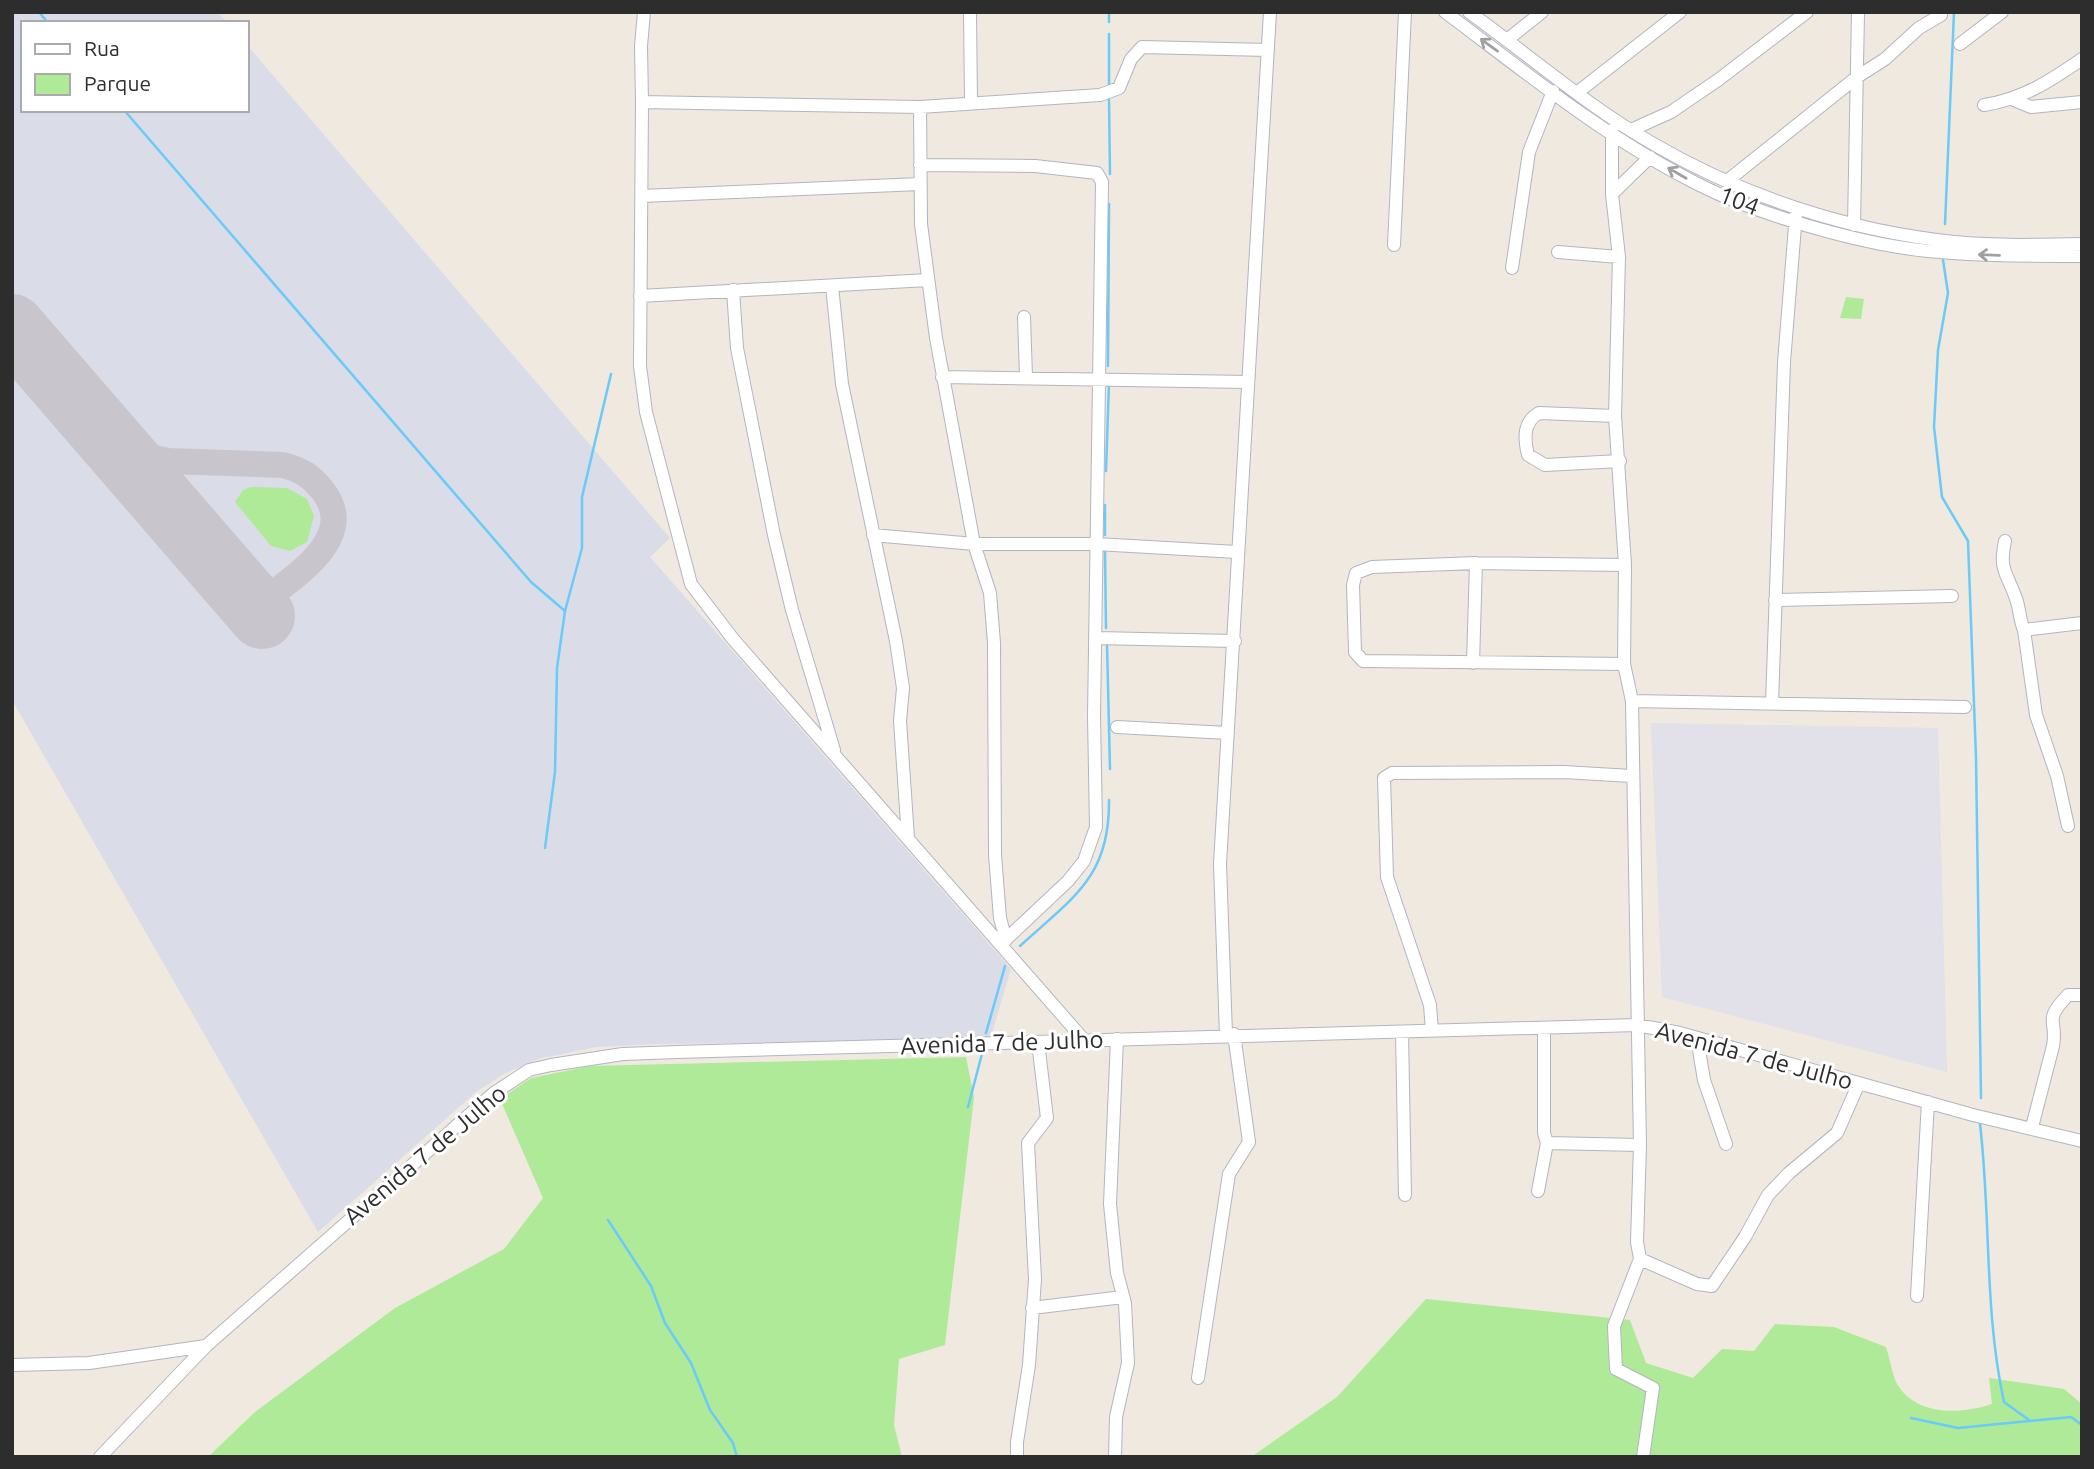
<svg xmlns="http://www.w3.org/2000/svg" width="2094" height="1469" viewBox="0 0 2094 1469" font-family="Ubuntu,sans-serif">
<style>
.industrial{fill:#e2e0e8}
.airport{fill:#dadce8}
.green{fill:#aeea97}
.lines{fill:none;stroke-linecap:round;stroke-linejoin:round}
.stream{stroke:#6acaf9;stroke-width:2.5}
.taxiway{stroke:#c8c6cc;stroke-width:26}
.runway{stroke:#c8c6cc;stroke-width:66}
.minor-casing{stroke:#b3b4c2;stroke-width:14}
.minor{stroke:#fff;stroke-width:12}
.oneway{stroke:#a0a0a0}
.labels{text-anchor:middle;stroke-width:6;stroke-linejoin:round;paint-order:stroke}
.street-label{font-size:24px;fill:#2d2d2d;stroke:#fff}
</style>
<rect width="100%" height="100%" fill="#efe9df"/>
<path class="industrial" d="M 1651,723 L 1938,728 L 1947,1072 L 1662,997 Z"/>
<path class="airport" d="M 12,12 L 218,12 L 227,23 L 23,23 L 23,110 L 247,110 L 247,45 L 670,538 L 650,557 L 1011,969 L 990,1040 L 655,1044 L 596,1047 L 538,1059 L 504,1074 L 476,1092 L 318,1232 L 12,700 Z"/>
<path class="green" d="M 1846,297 L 1864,299 L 1861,319 L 1840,318 Z
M 251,487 L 287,488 L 307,499 L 314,516 L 307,542 L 290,551 L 271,546 L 235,502 L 243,490 Z
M 966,1057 L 974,1097 L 945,1345 L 899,1359 L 894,1425 L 902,1457 L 208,1457 L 255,1412 L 395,1308 L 504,1249 L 543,1198 L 500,1099 L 531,1078 L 590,1066 Z
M 1426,1299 L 1630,1320 L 1646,1363 L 1693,1378 L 1722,1349 L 1754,1351 L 1775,1324 L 1834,1327 L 1886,1347 C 1890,1359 1892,1374 1897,1384 C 1917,1417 1961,1414 1992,1404 L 1989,1378 L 2064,1389 L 2082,1404 L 2082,1457 L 1254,1455 L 1337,1397 Z"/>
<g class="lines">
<path class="stream" d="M 39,12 L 48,23
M 1109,22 L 1109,12
M 1109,85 L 1109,34
M 1109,100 L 1110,174
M 124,110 L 531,582 L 565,611
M 1945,224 L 1954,12
M 1943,260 L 1948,293 L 1938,350 L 1934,427 L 1942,497 L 1968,541 L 1976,758 L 1981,1098
M 1108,366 L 1109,204
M 1106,471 L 1109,383
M 1105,505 L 1105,535
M 1105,551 L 1106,628
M 1107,644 L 1110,769
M 545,848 L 555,772 L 557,668 L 565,611 L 582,548 L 582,497 L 611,374
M 1020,946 C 1072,898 1110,878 1109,800
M 986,1033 L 1005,966
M 968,1107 L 983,1050
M 1980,1124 C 1991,1216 1984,1311 2004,1402 L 2029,1420
M 608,1220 L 651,1286 L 665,1323 L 691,1363 L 710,1410 L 733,1443 L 737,1457
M 1911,1418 L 1958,1428 L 2071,1417 L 2082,1425"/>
<path class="taxiway" d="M 118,450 L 168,461 L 283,465 C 302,470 311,476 323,491 C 361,540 287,581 254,608"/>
<path class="runway" d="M 12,327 L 262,616"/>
<g class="minor-casing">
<path id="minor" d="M 970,12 L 971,102
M 1445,12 C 1524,71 1602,135 1690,180 C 1751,213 1859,244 1928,251 C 1979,256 2030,256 2082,256
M 1469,12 C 1529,55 1586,105 1650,142 C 1742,196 1848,231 1955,242 C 1996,246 2040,245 2082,244
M 1507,40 L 1542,12
M 1960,44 L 2002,12
M 1578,92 L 1680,12
M 2014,100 L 2031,107 L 2082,102
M 642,102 L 641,46 L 644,12
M 1984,105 C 2023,99 2050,81 2082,59
M 920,107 L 921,224 L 936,338 L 974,544 L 990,593 L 994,643 L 995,855 L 1000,918 L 1006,940
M 1612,130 L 1612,194 L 1619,257 L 1615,416 L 1625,565 L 1624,664 L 1632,701
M 1631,130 L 1671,112 L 1718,80 L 1807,12
M 920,165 L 1035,166 L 1097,173 L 1102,182 L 1094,716 L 1096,827 L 1084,861 L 1068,881 L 1001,944
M 1727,181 L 1857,77 L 1885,59 L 1919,28 L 1941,15
M 1612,194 L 1650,157
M 642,196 L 920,184
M 1854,225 L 1858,12
M 1394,245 L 1405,12
M 1558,252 L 1619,257
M 1512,268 L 1529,152 L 1553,91
M 832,286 L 842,384 L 896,641 L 903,688 L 900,721 L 908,838
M 733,290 L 737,348 L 774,535 L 792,610 L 834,750
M 640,296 L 928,280
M 1024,317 L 1026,377
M 942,377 L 1248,382
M 1615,416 L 1539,413 C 1523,422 1524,438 1528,455 L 1545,465 L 1620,461
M 873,535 L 974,544 L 1096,544 L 1237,552
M 2005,541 C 1999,570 2006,571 2015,596 C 2020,607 2019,619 2024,630 L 2082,623
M 1775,600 L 1952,596
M 2024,630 L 2036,715 L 2057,776 L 2068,826
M 1096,638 L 1235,641
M 1473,663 L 1476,563
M 1624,664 L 1363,661 L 1355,652 L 1353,585 L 1356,573 L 1372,567 L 1476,563 L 1625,565
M 1772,703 L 1784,362 L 1796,214
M 1117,727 L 1228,733
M 1432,1031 L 1430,1005 L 1387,877 L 1384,778 L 1392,773 L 1564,772 L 1631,776
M 1402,1032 L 1405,1195
M 1226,1035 L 1220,864 L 1270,12
M 1697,1038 L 1704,1080 L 1726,1144
M 1084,1040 L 733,639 L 691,584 L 646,412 L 640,366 L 642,102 L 920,107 L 1100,95 L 1119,88 L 1131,59 L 1142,47 L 1268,50
M 2032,1127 L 2053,1046 C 2058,1019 2042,1022 2068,995 L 2082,995
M 1547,1143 L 1640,1145
M 1538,1191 L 1547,1143 L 1544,1133 L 1544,1028
M 1640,1259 L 1697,1284 L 1712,1286 L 1745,1237 L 1768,1195 L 1789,1173 L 1837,1133 L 1859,1083
M 1917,1296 L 1928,1102
M 1032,1308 L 1123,1297
M 12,1365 L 89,1363 L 206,1346
M 1198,1378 L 1229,1174 L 1249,1142 L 1234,1034
M 100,1457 L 206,1346 L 494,1093 L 529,1070 L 551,1065 L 623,1054 L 677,1052 L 1637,1025 L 1680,1033 L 1973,1115 L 2082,1141
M 1017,1457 L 1017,1442 L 1029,1365 L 1035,1279 L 1028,1143 L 1047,1118 L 1038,1042
M 1115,1457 L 1116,1417 L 1128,1363 L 1125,1303 L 1117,1273 L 1110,1204 L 1117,1039
M 1643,1457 L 1653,1388 L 1616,1369 L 1614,1326 L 1640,1259 L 1637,1242 L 1640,1145 L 1632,701 L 1965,707"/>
</g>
<use href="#minor" class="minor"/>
</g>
<defs><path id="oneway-shaft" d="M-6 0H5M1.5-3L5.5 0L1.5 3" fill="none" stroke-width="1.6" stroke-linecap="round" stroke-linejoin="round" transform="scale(1.75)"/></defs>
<g class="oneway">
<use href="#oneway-shaft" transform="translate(1489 45) rotate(-144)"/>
<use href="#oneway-shaft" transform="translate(1677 173) rotate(-150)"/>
<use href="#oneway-shaft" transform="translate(1989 255) rotate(-178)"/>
</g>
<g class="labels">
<g class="street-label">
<text transform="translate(1739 201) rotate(21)" y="8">104</text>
<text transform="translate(1002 1043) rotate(-2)" y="8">Avenida 7 de Julho</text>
<text transform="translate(1754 1056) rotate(15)" y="8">Avenida 7 de Julho</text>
<text transform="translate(425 1155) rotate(-40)" y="8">Avenida 7 de Julho</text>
</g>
</g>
<rect width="2094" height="1469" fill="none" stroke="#2d2d2d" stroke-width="28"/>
<rect x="21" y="21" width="228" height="91" fill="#ffffff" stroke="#ababab" stroke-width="2"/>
<rect x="35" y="44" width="35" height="10" fill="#ffffff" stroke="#ababab" stroke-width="2"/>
<text x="84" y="56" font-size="21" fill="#2d2d2d">Rua</text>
<rect x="35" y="74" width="35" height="21" fill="#aeea97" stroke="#ababab" stroke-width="2"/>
<text x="84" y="91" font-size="21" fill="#2d2d2d">Parque</text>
</svg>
